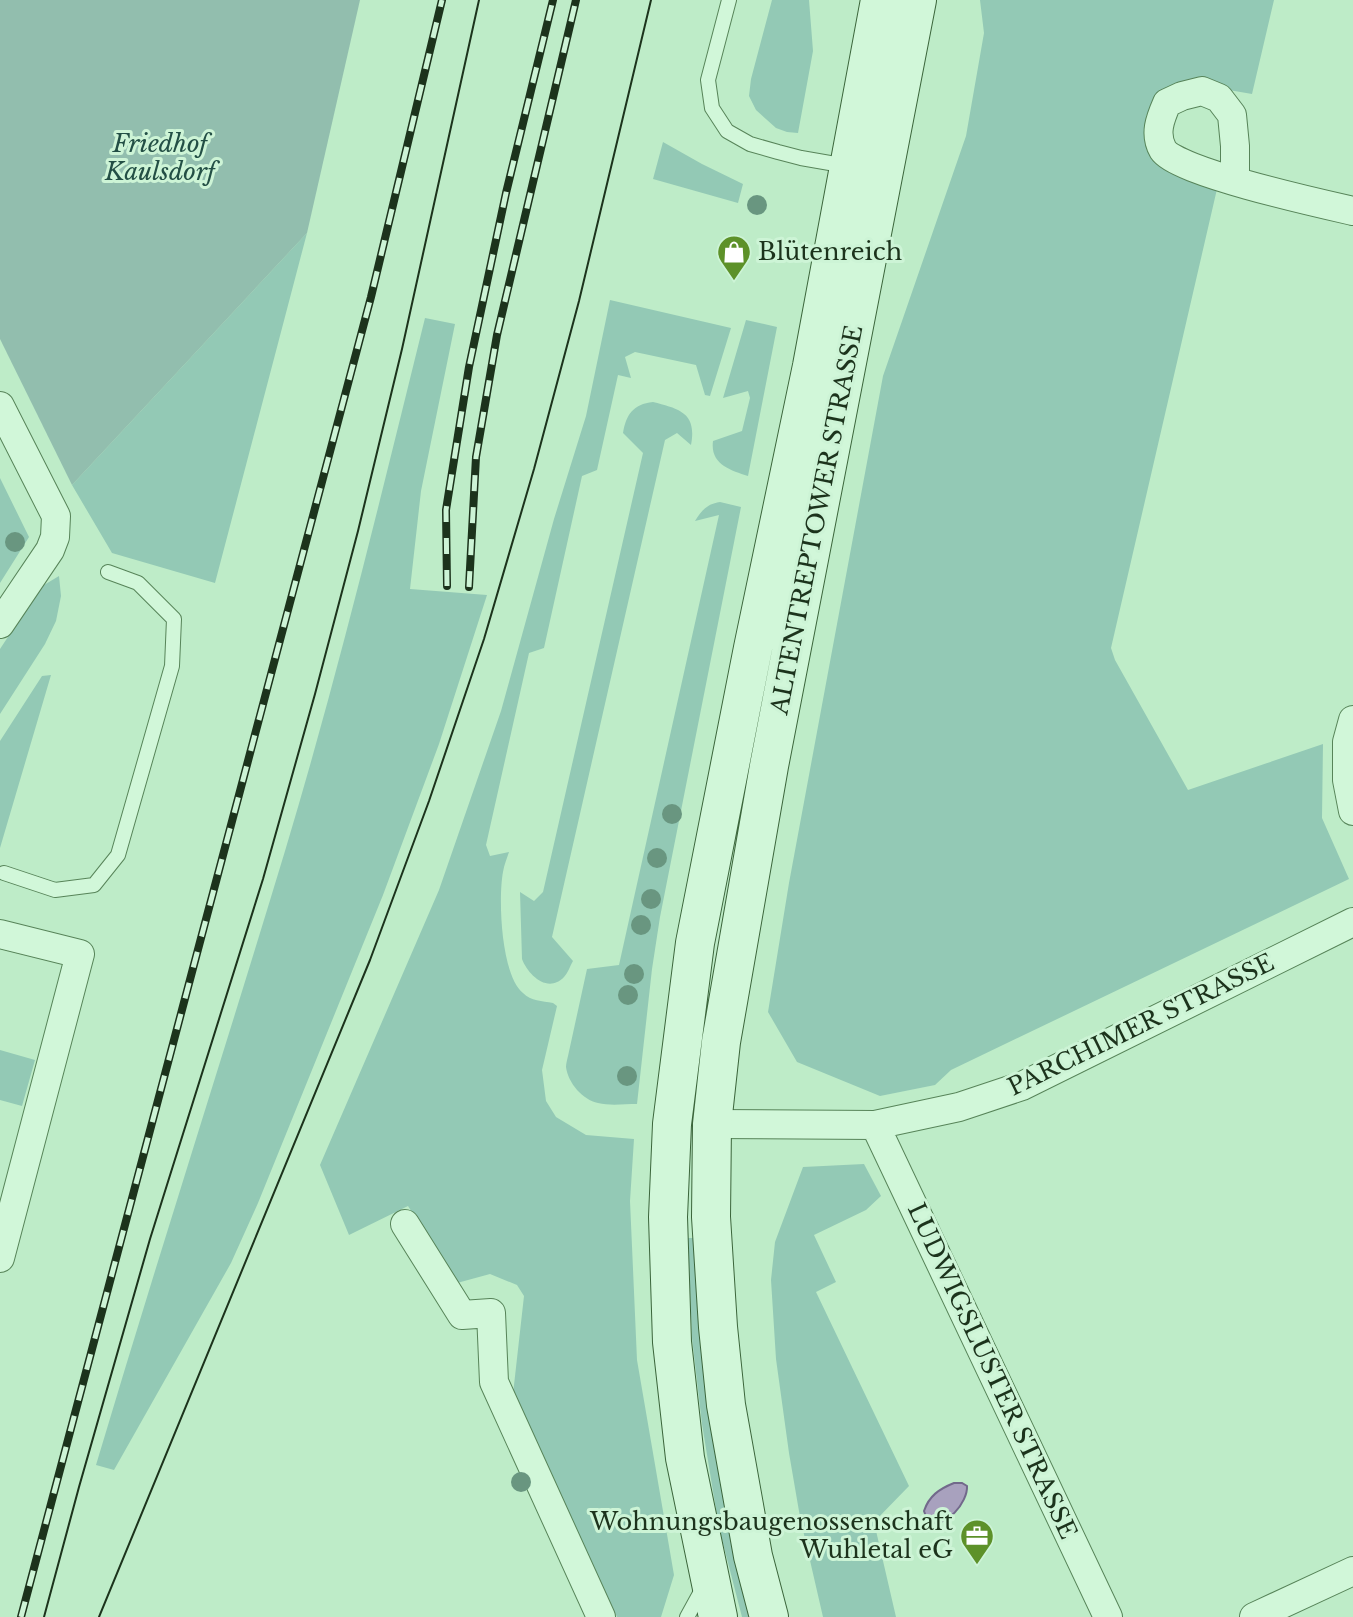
<svg xmlns="http://www.w3.org/2000/svg" width="1353" height="1617" viewBox="0 0 1353 1617" font-family="'Libre Baskerville',serif">
<style>
.green{fill:#93c9b5}
.cemetery{fill:#92beae}
.water{fill:#a8a1be;stroke:#72698b;stroke-width:2}
.lines{fill:none;stroke-linecap:round;stroke-linejoin:round}
.service-casing{stroke:#578459;stroke-width:16}
.minor-casing{stroke:#578459;stroke-width:30}
.secondary-casing{stroke:#3b653b;stroke-width:40}
.service{stroke:#d1f7d9;stroke-width:14}
.minor{stroke:#d1f7d9;stroke-width:28}
.secondary{stroke:#d1f7d9;stroke-width:38}
.tram{stroke:#1c331c;stroke-width:2}
.rail-casing{stroke:#1c331c;stroke-width:8}
.rail{stroke:#cdf4d6;stroke-width:5;stroke-dasharray:16;stroke-linecap:butt}
.tree{fill:#699680}
.labels{text-anchor:middle;stroke-width:6;stroke-linejoin:round;paint-order:stroke}
.park-label{font-size:24px;font-style:italic;fill:#234f45;stroke:#cdf4d6}
.poi-label{font-size:24px;fill:#1c331c;stroke:#cdf4d6;text-anchor:start}
.street-label{font-size:24px;fill:#1c331c;stroke:#cdf4d6}
</style>
<rect width="100%" height="100%" fill="#beecc8"/>
<path class="green" d="M 772,0 L 809,0 L 813,51 L 798,133 L 787,132 L 776,128 L 756,110 L 749,96 L 751,79 Z
M 980,0 L 1274,0 L 1252,94 L 1223,89 L 1177,83 L 1146,116 L 1159,162 L 1217,189 L 1111,648 L 1115,660 L 1188,790 L 1323,744 L 1322,818 L 1349,879 L 951,1070 L 935,1085 L 880,1096 L 797,1062 L 768,1012 L 789,883 L 883,376 L 966,136 L 984,33 Z
M 663,142 L 702,164 L 743,184 L 738,203 L 653,179 Z
M 307,233 L 215,583 L 112,553 L 72,485 Z
M 610,300 L 731,328 L 710,396 L 705,395 L 696,365 L 635,352 L 625,357 L 631,378 L 618,375 L 597,470 L 582,476 L 544,648 L 529,653 L 486,845 L 490,856 L 509,852 C 507,858 504,865 503,872 C 498,899 501,975 523,993 C 531,1001 542,1001 553,1003 L 557,1006 L 542,1070 L 546,1101 L 556,1117 L 586,1135 L 634,1139 L 630,1201 L 637,1360 L 674,1575 L 661,1617 L 617,1617 L 513,1394 L 524,1296 L 517,1285 L 490,1274 L 457,1283 L 408,1206 L 349,1235 L 320,1165 L 439,890 L 501,711 L 554,519 L 586,416 Z
M 425,318 L 455,324 L 421,491 L 410,589 L 487,595 L 439,744 L 383,895 L 258,1203 L 231,1263 L 114,1470 L 96,1465 C 157,1260 223,1056 285,851 C 338,675 381,496 425,318 Z
M 746,320 L 777,327 L 748,476 C 730,470 710,464 713,441 L 742,431 L 750,398 L 748,391 L 723,398 Z
M 653,402 C 680,409 697,413 691,445 L 677,433 L 665,440 L 552,937 L 573,961 C 570,966 568,973 564,977 C 548,994 528,975 522,959 L 520,892 L 534,901 L 543,892 L 643,453 L 623,433 C 626,415 633,404 653,402 Z
M 0,478 L 29,537 L 0,583 Z
M 720,502 L 741,507 L 660,917 L 652,969 L 637,1104 C 624,1104 610,1106 598,1103 C 583,1100 568,1083 566,1067 C 566,1064 567,1060 568,1056 L 587,969 L 619,965 L 719,515 L 695,521 C 702,510 707,504 720,502 Z
M 59,576 L 61,596 L 56,621 L 45,644 L 0,714 L 0,649 L 35,596 L 44,585 Z
M 51,675 L 0,848 L 0,741 L 42,676 Z
M 0,1050 L 35,1060 L 22,1106 L 0,1100 Z
M 864,1164 L 881,1196 L 866,1210 L 814,1235 L 836,1282 L 816,1292 L 909,1486 L 874,1522 L 896,1617 L 823,1617 L 800,1517 L 789,1453 L 776,1359 L 771,1280 L 775,1242 L 803,1167 Z
M 688,1238 L 701,1238 L 754,1617 L 742,1617 L 719,1528 L 702,1424 L 692,1338 Z"/>
<path class="cemetery" d="M 0,0 L 360,0 L 307,233 L 72,485 L 0,339 Z"/>
<path class="water" d="M 954,1483 L 962,1483 L 967,1486 C 968,1502 946,1529 928,1522 L 924,1511 C 929,1496 939,1489 954,1483 Z"/>
<g class="lines">
<g class="service-casing">
<path id="service" d="M 729,0 L 708,80 L 712,108 L 727,131 L 750,144 L 778,152 L 801,158 L 847,166
M 4,873 L 55,890 L 94,885 L 118,855 L 172,666 L 174,619 L 138,583 L 108,572
M 687,1617 L 704,1586"/>
</g>
<g class="minor-casing">
<path id="minor" d="M 1235,181 L 1235,146 L 1232,115 L 1219,98 L 1202,91 L 1182,96 L 1167,103 C 1160,119 1154,134 1163,150 C 1177,172 1322,204 1353,211
M 0,406 L 56,516 L 55,537 L 50,550 L 0,624
M 1353,720 L 1347,742 L 1347,780 L 1353,811
M 0,934 L 80,954 L 0,1258
M 712,1124 L 875,1125 L 959,1107 L 1022,1086 L 1353,922
M 875,1125 L 1108,1617
M 405,1224 L 462,1315 L 491,1313 L 494,1382 L 601,1617
M 1254,1617 L 1353,1571"/>
</g>
<g class="secondary-casing">
<path id="secondary" d="M 718,1617 L 685,1458 L 672,1342 L 668,1217 L 672,1124 L 695,943 L 753,648 L 812,366 L 880,0
M 769,1617 L 753,1556 L 726,1405 L 718,1327 L 711,1217 L 712,1124 L 721,1042 L 769,766 L 917,0"/>
</g>
<use href="#service" class="service"/>
<use href="#minor" class="minor"/>
<use href="#secondary" class="secondary"/>
<path class="tram" d="M 44,1617 L 79,1487 L 150,1239 L 263,879 L 315,694 L 358,531 L 402,349 L 479,0
M 99,1617 L 370,960 L 429,801 L 484,639 L 534,469 L 579,301 L 651,0"/>
<g class="rail-casing">
<path id="rail" d="M 447,586 L 446,510 L 469,367 L 506,193 L 553,0
M 469,587 L 476,457 L 497,335 L 576,0
M 21,1617 L 371,297 L 442,0"/>
</g>
<use href="#rail" class="rail"/>
</g>
<g class="tree">
<circle cx="757" cy="205" r="10"/>
<circle cx="15" cy="542" r="10"/>
<circle cx="672" cy="814" r="10"/>
<circle cx="657" cy="858" r="10"/>
<circle cx="651" cy="899" r="10"/>
<circle cx="641" cy="925" r="10"/>
<circle cx="634" cy="974" r="10"/>
<circle cx="628" cy="995" r="10"/>
<circle cx="627" cy="1076" r="10"/>
<circle cx="521" cy="1482" r="10"/>
</g>
<defs>
<g id="shop-pin" transform="scale(1.75)"><path d="M0 17L-7.5 6A9.5 9.5 0 1 1 7.5 6Z" fill="#5d9129" stroke="#cdf4d6"/><path d="M-5-2.5h2.3a2.7 3.5 0 0 1 5.4 0H5L5.5 6h-11ZM-1.5-2.5h3a1.5 2.3 0 0 0-3 0Z" fill="#fff"/></g>
<g id="office-pin" transform="scale(1.75)"><path d="M0 17L-7.5 6A9.5 9.5 0 1 1 7.5 6Z" fill="#5d9129" stroke="#cdf4d6"/><path d="M-6-3h4V-5.5h4V-3h4V5H-6ZM-1-4.5V-3h2v-1.5ZM-6 0V1H6V0Z" fill="#fff"/></g>
</defs>
<g fill-rule="evenodd">
<use href="#shop-pin" x="734" y="252"/>
<use href="#office-pin" x="977" y="1536"/>
</g>
<g class="labels">
<g class="park-label">
<text x="160" y="152">Friedhof<tspan x="160" dy="28">Kaulsdorf</tspan></text>
</g>
<g class="poi-label">
<text x="758" y="260">Blütenreich</text>
<text x="953" y="1530" text-anchor="end">Wohnungsbaugenossenschaft<tspan x="953" dy="28">Wuhletal eG</tspan></text>
</g>
<g class="street-label">
<text transform="translate(817 520) rotate(-79)" y="8">ALTENTREPTOWER STRASSE</text>
<text transform="translate(1141 1025) rotate(-26)" y="8">PARCHIMER STRASSE</text>
<text transform="translate(992 1371) rotate(65)" y="8">LUDWIGSLUSTER STRASSE</text>
</g>
</g>
</svg>
